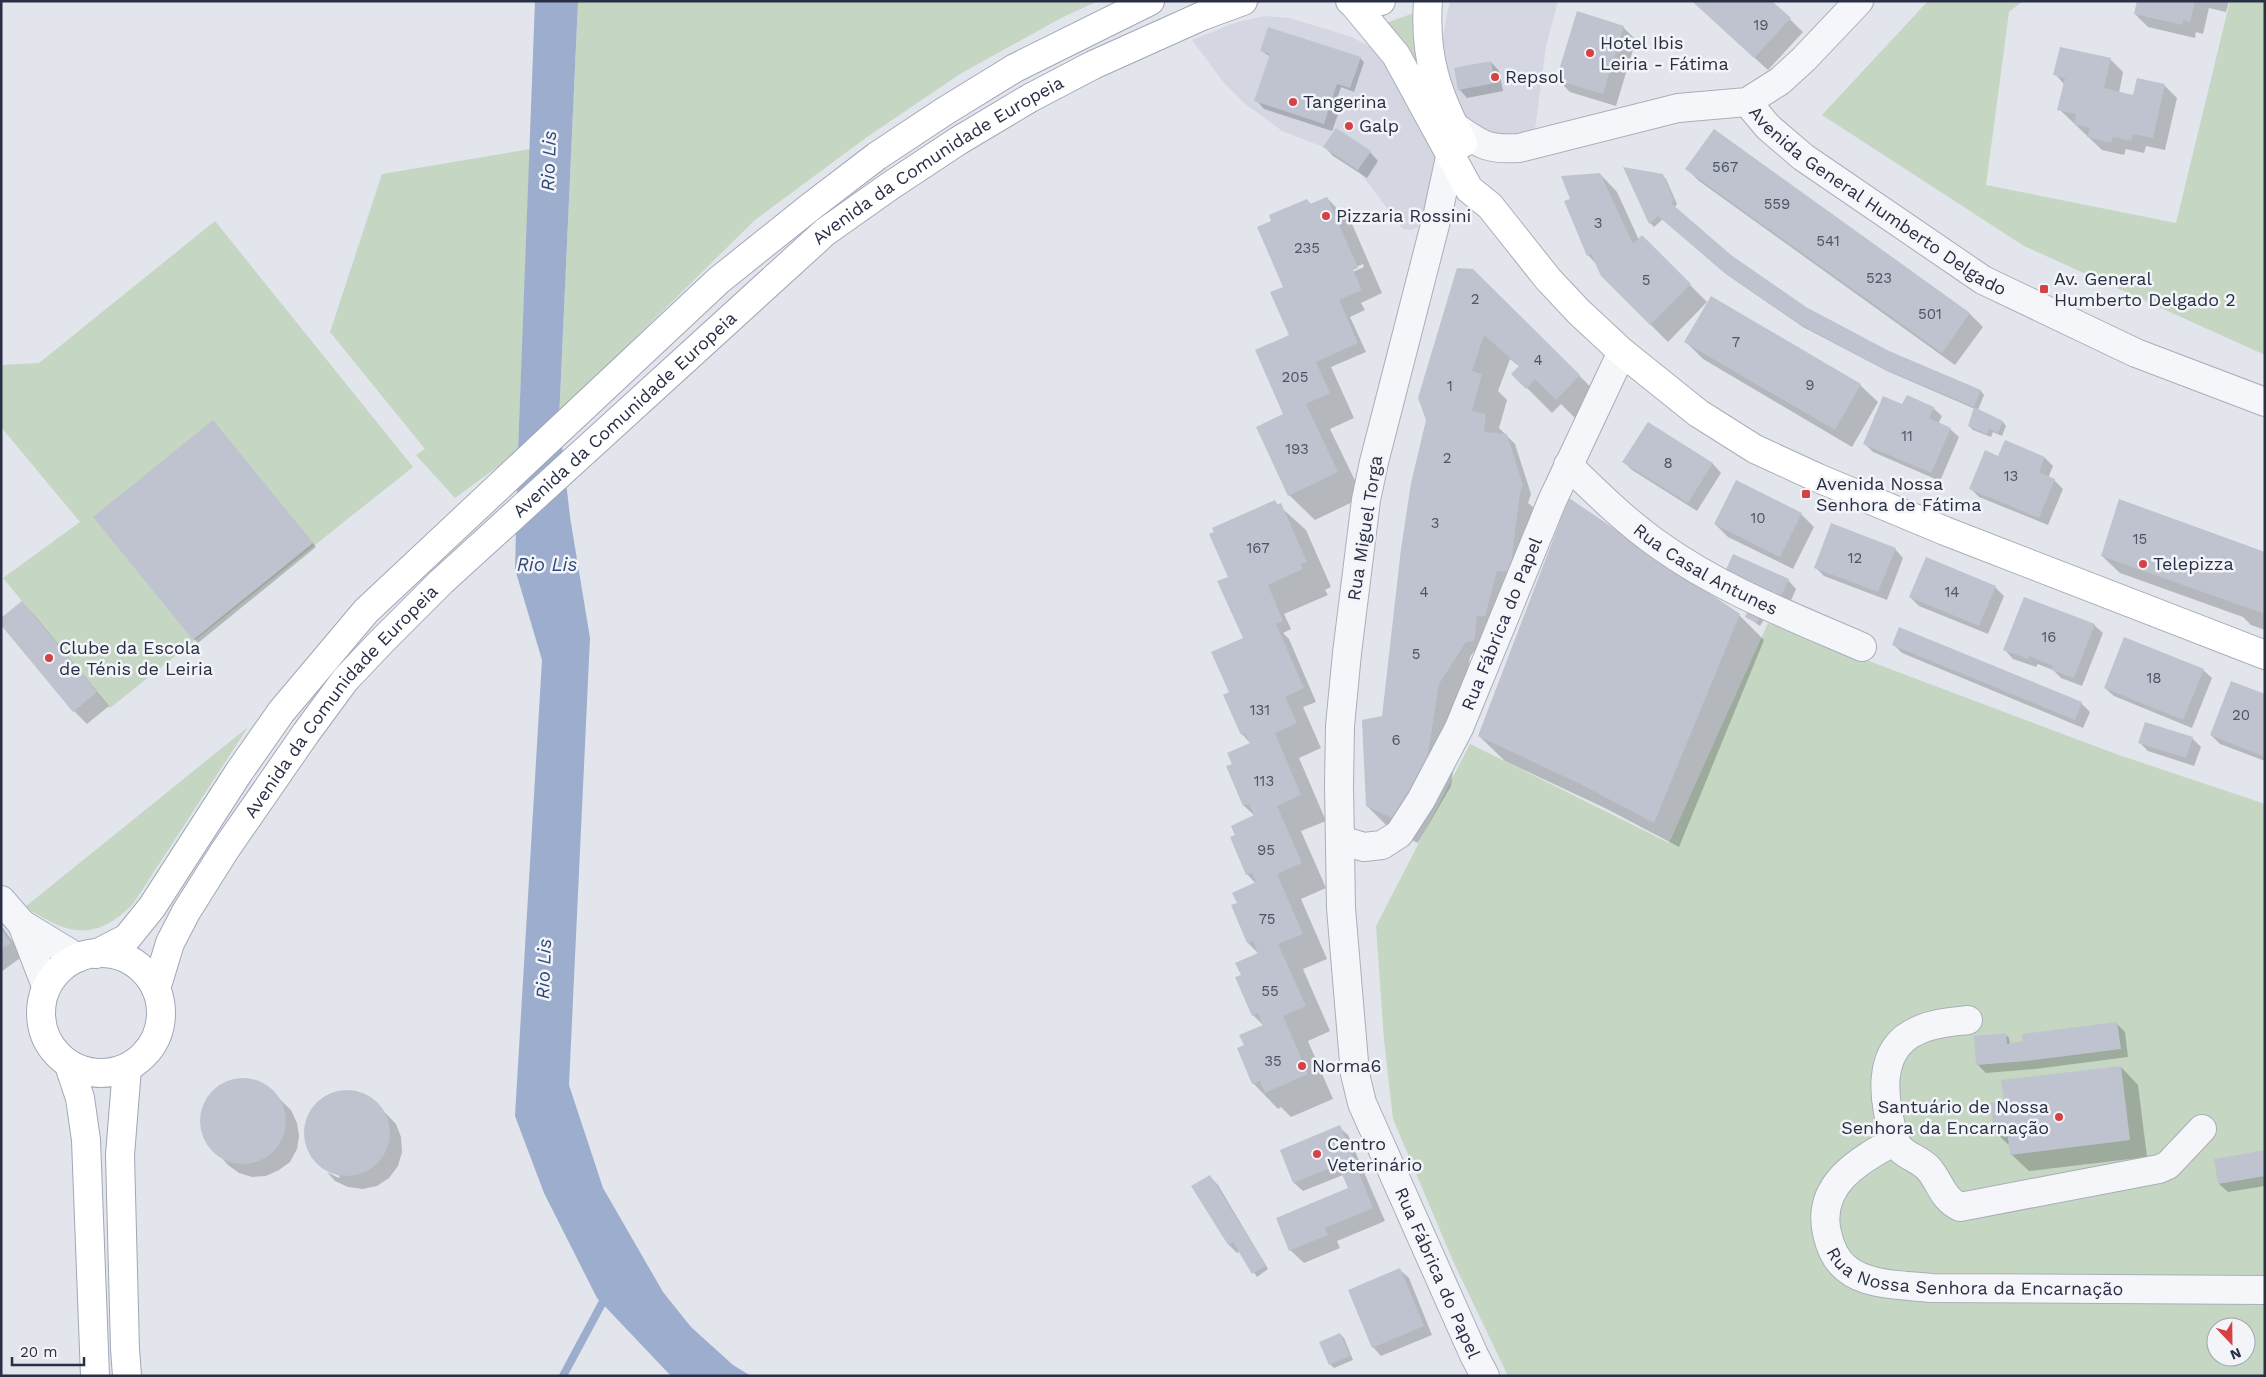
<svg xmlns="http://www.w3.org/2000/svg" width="2266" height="1377" viewBox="0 0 2266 1377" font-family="'Work Sans',sans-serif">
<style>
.built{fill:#d4d7e1}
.green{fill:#c5d6c3;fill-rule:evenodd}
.water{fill:#9cadcd}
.shadow{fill:#0003;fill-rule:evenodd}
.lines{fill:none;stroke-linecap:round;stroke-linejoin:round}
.stream{stroke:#9cadcd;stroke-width:8}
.building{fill:#bfc3cf}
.street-casing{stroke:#aaaeb9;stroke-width:30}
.secondary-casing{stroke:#aaaeb9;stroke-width:30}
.primary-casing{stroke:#a1a7b8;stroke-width:30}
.street{stroke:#f5f6f9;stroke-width:28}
.secondary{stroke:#fff;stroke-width:28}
.primary{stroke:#fff;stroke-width:28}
.poi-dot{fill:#d64144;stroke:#f2f4f8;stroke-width:2}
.labels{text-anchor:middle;stroke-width:5;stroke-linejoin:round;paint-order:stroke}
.number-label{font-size:15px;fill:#4e5468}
.poi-label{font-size:18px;fill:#292f45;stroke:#f2f4f8;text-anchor:start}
.street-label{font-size:18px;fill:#292f45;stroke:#f2f4f8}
.water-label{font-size:19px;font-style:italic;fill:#30487b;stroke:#f2f4f8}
</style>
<rect width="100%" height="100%" fill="#e2e5eb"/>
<path class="built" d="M 1451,1 L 1558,1 L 1546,46 L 1534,137 L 1497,136 L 1473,127 L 1461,113 L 1443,63 L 1443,36 L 1448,9 Z
M 1265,16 L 1290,18 L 1352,37 L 1370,47 L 1382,59 L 1432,141 L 1436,163 L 1427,216 L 1419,227 L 1411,230 L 1403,229 L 1358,170 L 1323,147 L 1282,131 L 1244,103 L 1224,83 L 1192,40 L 1237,22 Z"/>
<path class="green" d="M 578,1 L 1098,1 L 1061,18 L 960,74 L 867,137 L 755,220 L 623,350 L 559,419 Z
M 1928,1 L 2023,1 L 2009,12 L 1986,185 L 2176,223 L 2230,1 L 2265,1 L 2265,355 L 2024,246 L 1822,115 Z
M 1414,13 L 1414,43 L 1418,67 L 1386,23 Z
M 530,149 L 518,452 L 455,498 L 416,455 L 425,449 L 330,332 L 382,174 Z
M 215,221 L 413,467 L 110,708 L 3,578 L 80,522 L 1,427 L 1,365 L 39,363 Z
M 1768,623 L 2116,754 L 2265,804 L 2265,1376 L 1508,1376 L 1453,1261 L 1393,1119 L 1384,1040 L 1376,926 L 1470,744 L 1669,843 ZM 2216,1327 L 2246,1327 L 2246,1357 L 2216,1357 Z
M 248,727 L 133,904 C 94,943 67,934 25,907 Z"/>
<path class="water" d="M 535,1 L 578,1 L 559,419 L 570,517 L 590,638 L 569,1085 L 603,1188 L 663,1292 L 691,1327 L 733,1365 L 751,1376 L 671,1376 L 597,1298 L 544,1193 L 515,1116 L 542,660 L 515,569 L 518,452 Z"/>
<path class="shadow" d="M 1692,1 L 1771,1 L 1803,32 L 1768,70 Z
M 2138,1 L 2229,1 L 2226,12 L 2209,8 L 2203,34 L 2196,32 L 2195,38 L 2148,27 L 2135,14 Z
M 1623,27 L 1636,40 L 1616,106 L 1570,92 L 1557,79 Z
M 1261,51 L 1360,58 L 1364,62 L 1354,92 L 1341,87 L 1334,108 L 1339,112 L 1332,131 L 1264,109 L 1256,100 L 1270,56 Z
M 2110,59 L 2123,72 L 2119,93 L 2134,96 L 2164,85 L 2177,98 L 2165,150 L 2146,146 L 2144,153 L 2126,149 L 2124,155 L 2102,150 L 2059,109 L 2064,84 L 2055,74 Z
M 1491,62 L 1499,71 L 1503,91 L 1467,98 L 1459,89 Z
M 1325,147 L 1370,152 L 1378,161 L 1367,178 L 1333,156 Z
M 1686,168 L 1970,314 L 1983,327 L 1955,365 L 1699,181 Z
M 1625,169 L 1662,175 L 1666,179 L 1677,204 L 1674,208 L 1730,256 L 1806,308 L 1889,352 L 1981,391 L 1984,395 L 1978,410 L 2003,422 L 2006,426 L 2002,436 L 1993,432 L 1991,437 L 1973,430 L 1969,426 L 1975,409 L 1887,371 L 1803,327 L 1726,274 L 1663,219 L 1654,227 L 1650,223 Z
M 1600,174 L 1617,192 L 1639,240 L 1642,237 L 1707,302 L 1668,342 L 1602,276 L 1597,265 L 1588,255 L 1571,199 Z
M 1327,198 L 1352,224 L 1382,293 L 1361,303 L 1365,310 L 1350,317 L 1366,352 L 1331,367 L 1354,418 L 1330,429 L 1363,497 L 1315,520 L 1289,495 L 1285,414 L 1291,335 L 1273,221 L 1307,200 L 1312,205 ZM 1363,264 L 1364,267 L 1332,281 L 1331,278 Z
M 1472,270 L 1605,401 L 1582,425 L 1561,404 L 1552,413 L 1513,374 L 1520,367 L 1510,359 L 1498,391 L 1507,400 L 1499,428 L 1515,444 L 1531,494 L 1528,503 L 1533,507 L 1523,584 L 1493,624 L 1485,624 L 1482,649 L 1475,650 L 1470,657 L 1451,786 L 1418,843 L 1392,831 L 1367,806 Z
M 1686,342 L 1860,385 L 1878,402 L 1852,447 L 1703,359 Z
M 1933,408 L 1942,416 L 1938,424 L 1950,429 L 1959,437 L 1940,481 L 1873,452 L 1864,443 Z
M 1648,424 L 1713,464 L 1721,473 L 1697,511 L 1632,470 L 1624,462 Z
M 217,426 L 316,547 L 198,643 L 194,639 Z
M 1999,457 L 2045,458 L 2053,466 L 2048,478 L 2054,480 L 2063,489 L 2048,525 L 1979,497 L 1970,488 Z
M 1275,502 L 1306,530 L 1331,587 L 1325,590 L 1328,595 L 1284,614 L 1291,629 L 1283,633 L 1289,639 L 1316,702 L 1303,707 L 1321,748 L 1299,758 L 1326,821 L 1301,831 L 1326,888 L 1301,899 L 1327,959 L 1303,969 L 1330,1031 L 1308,1041 L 1333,1099 L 1291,1117 L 1281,1107 L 1278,1109 L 1253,1083 L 1245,1046 L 1264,1026 L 1253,1015 L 1243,975 L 1259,954 L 1248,943 L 1233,906 L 1238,904 L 1256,884 L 1247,874 L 1237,836 L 1255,816 L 1244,806 L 1228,767 L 1234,765 L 1251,744 L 1242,734 L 1230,693 L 1245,639 L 1229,577 Z
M 1801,514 L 1814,527 L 1793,569 L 1728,537 L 1715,524 Z
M 1895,549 L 1903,558 L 1887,600 L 1824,576 L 1815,567 Z
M 2265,554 L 2265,630 L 2251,625 L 2243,617 L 2120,573 L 2102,556 Z
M 1726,572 L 1788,580 L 1796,589 L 1789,605 Z
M 1995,587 L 2004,596 L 1988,634 L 1919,606 L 1910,597 Z
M 22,603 L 35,616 L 109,706 L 87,724 L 74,711 Z
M 1751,609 L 1765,618 L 1760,626 L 1747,617 Z
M 1739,615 L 1764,640 L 1679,847 L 1607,809 L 1505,761 L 1479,736 Z
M 2094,625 L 2103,633 L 2082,686 L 2061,678 L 2053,670 L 2038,664 L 2036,667 L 2013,659 L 2005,650 Z
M 1893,644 L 2081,703 L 2090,712 L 2083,728 L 1902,653 Z
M 2203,670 L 2212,678 L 2192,728 L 2114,696 L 2105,688 Z
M 2265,696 L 2265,761 L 2220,744 L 2211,735 Z
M 2192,738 L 2201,747 L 2194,766 L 2148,751 L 2139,742 Z
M 1,925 L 23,956 L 1,972 Z
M 2117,1024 L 2125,1032 L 2128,1057 L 2035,1069 L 1986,1073 L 1977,1064 L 2005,1034 L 2009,1038 L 2010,1045 Z
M 2121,1067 L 2138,1085 L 2147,1157 L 2029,1171 L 2011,1154 L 2011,1147 L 1994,1131 L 2005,1103 Z
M 241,1079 L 255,1081 L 267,1087 L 291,1110 L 297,1123 L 299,1136 L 297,1149 L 290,1162 L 279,1170 L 266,1176 L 252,1177 L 239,1173 L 228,1165 L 206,1140 L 202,1127 L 202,1113 L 207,1100 L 216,1090 L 228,1082 Z
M 345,1091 L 359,1093 L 372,1099 L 396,1124 L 401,1137 L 402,1152 L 398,1166 L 389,1178 L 377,1186 L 363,1189 L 348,1187 L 335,1181 L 327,1172 L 339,1178 L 340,1176 L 322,1168 L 311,1156 L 306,1143 L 305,1128 L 309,1114 L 318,1103 L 330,1095 Z
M 1339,1127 L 1348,1135 L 1385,1221 L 1337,1241 L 1340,1248 L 1304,1263 L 1290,1250 L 1349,1189 L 1343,1175 L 1303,1191 L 1294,1183 L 1281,1150 Z
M 2265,1151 L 2265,1186 L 2228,1192 L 2219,1184 Z
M 1210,1177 L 1218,1185 L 1268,1269 L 1257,1277 L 1240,1251 L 1237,1253 L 1229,1245 L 1193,1187 Z
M 1400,1270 L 1409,1278 L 1432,1335 L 1381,1356 L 1373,1347 Z
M 1340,1334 L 1344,1338 L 1353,1360 L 1334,1368 L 1330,1364 Z"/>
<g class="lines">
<path class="stream" d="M 563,1376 L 607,1294"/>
</g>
<path class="building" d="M 1692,1 L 1772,1 L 1791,18 L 1754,58 Z
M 2137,1 L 2195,1 L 2190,22 L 2183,20 L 2182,25 L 2134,14 Z
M 1577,11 L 1624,26 L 1603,94 L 1556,80 Z
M 1268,27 L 1361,57 L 1350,88 L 1337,84 L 1324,124 L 1254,101 L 1270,54 L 1260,51 Z
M 2060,47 L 2111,58 L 2104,88 L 2133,95 L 2137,78 L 2165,84 L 2153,138 L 2133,134 L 2131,141 L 2113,137 L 2111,143 L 2087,137 L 2090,128 L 2074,124 L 2076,114 L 2057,110 L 2065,78 L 2053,75 Z
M 1491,61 L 1495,83 L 1458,90 L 1454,68 Z
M 1336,128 L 1371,151 L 1358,170 L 1323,147 Z
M 1714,129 L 1970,313 L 1942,353 L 1685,169 Z
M 1623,167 L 1663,174 L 1674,200 L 1671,203 L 1731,255 L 1806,307 L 1889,351 L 1981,390 L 1974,407 L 2003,421 L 1998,433 L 1989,429 L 1987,434 L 1968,426 L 1974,407 L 1882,368 L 1798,323 L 1721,270 L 1658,216 L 1649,224 Z
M 1600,173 L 1633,244 L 1642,235 L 1691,284 L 1650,325 L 1601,276 L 1591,254 L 1587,256 L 1564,201 L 1570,199 L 1561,176 Z
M 1327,197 L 1358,268 L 1353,270 L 1362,290 L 1339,300 L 1358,343 L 1316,362 L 1330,393 L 1306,404 L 1338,472 L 1288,496 L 1256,427 L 1283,414 L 1255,350 L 1289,335 L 1270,292 L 1283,287 L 1257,227 L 1271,221 L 1269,215 L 1307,199 L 1310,204 Z
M 1457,268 L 1473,269 L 1580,375 L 1556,400 L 1535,379 L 1526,389 L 1511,374 L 1519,366 L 1484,335 L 1472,371 L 1482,374 L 1472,411 L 1486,414 L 1484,432 L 1507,434 L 1523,485 L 1520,493 L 1510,572 L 1497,571 L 1485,616 L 1477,616 L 1474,641 L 1466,642 L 1439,684 L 1427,760 L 1392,818 L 1366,806 L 1362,720 L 1382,716 L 1401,549 L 1411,483 L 1426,420 L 1418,398 Z
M 1711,296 L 1861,384 L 1835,430 L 1684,342 Z
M 1907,395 L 1934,407 L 1929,418 L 1951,428 L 1931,473 L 1863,444 L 1883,396 L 1902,404 Z
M 213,420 L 313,543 L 193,640 L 93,517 Z
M 1648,422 L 1713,463 L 1688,503 L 1622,462 Z
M 2005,440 L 2045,457 L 2039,472 L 2055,479 L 2039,518 L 1969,489 L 1985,450 L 1998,456 Z
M 1736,480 L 1802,513 L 1780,557 L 1714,524 Z
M 1569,498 L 1740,614 L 1654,823 L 1580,784 L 1478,736 Z
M 2119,499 L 2265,552 L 2265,614 L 2101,556 Z
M 1275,500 L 1277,505 L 1281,503 L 1307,562 L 1301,564 L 1303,569 L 1268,585 L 1283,621 L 1276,624 L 1304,688 L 1285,697 L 1297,723 L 1275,733 L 1301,795 L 1277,806 L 1302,863 L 1277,874 L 1303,934 L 1278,944 L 1306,1006 L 1283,1016 L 1308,1074 L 1265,1093 L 1260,1081 L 1252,1084 L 1237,1048 L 1244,1045 L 1239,1035 L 1263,1025 L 1258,1013 L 1252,1016 L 1235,977 L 1241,975 L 1235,963 L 1258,953 L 1253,941 L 1247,943 L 1231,905 L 1237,903 L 1232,893 L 1256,882 L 1252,873 L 1246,875 L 1230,837 L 1235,835 L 1231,826 L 1254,815 L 1249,804 L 1243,806 L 1226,766 L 1232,764 L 1227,753 L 1250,743 L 1245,733 L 1241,735 L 1223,695 L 1229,692 L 1211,652 L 1243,638 L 1217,581 L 1228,577 L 1209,534 L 1214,532 L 1212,528 Z
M 1831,523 L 1896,548 L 1878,592 L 1814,568 Z
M 1733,554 L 1789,579 L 1780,598 L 1725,572 Z
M 1926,557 L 1996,586 L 1979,626 L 1909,597 Z
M 2024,597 L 2095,624 L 2074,678 L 2051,670 L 2053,666 L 2029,656 L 2028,659 L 2003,650 Z
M 22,601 L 97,692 L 73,712 L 1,625 L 1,618 Z
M 1750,607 L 1762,613 L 1756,623 L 1745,617 Z
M 1899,627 L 2082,702 L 2075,720 L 1892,645 Z
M 2124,637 L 2204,669 L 2183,720 L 2104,688 Z
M 2231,681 L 2265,694 L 2265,757 L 2210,735 Z
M 2145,722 L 2193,737 L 2186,758 L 2138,743 Z
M 1,929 L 11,943 L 1,950 Z
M 2117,1022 L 2121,1049 L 2026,1061 L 1976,1065 L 1974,1036 L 2006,1033 L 2007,1044 L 2023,1041 L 2022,1034 Z
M 2121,1066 L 2130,1140 L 2010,1155 L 2007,1130 L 1993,1132 L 1990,1103 L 2004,1101 L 2001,1080 Z
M200 1121a43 43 0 1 1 86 0a43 43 0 1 1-86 0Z
M304 1133a43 43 0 1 1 86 0a43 43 0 1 1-86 0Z
M 1340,1125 L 1373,1208 L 1325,1228 L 1328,1235 L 1289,1251 L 1276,1218 L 1348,1188 L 1338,1165 L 1293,1183 L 1280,1150 Z
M 2265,1150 L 2265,1176 L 2218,1184 L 2214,1159 Z
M 1210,1175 L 1266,1265 L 1252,1274 L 1233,1242 L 1228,1245 L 1191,1186 Z
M 1400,1268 L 1424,1326 L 1372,1348 L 1348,1290 Z
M 1340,1333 L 1350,1356 L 1329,1365 L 1319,1342 Z"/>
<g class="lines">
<g class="street-casing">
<g id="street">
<path id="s1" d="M 1747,102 L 1768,127 L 1803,157 L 1983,280 L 2136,353 L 2265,402"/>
<path d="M 1454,126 C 1480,144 1486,150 1519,148 L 1678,108 L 1747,102 L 1780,81 L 1804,59 L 1859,1"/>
<path id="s2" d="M 1450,157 L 1438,213 L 1374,462 L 1366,500 L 1347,653 L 1340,726 L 1339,785 L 1341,908 L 1355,1074 L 1362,1103 L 1474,1355 L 1485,1376"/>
<path id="s3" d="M 1568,465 C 1597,493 1626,522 1659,545 C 1720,589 1793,617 1862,647"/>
<path id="s4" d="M 1340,840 L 1364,847 L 1382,845 L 1399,834 L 1421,800 L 1459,728 L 1552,501 L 1622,352"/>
<path d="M 1,900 L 22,924 L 78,958"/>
<path d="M 22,924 L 46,986"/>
<path id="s5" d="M 2202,1129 L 2168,1165 L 2159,1169 L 1960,1207 C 1942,1199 1940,1181 1928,1168 C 1917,1157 1902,1156 1895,1141 C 1859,1160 1816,1185 1827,1233 C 1830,1247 1835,1260 1847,1269 C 1867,1286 1906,1285 1931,1288 L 2265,1290"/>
<path d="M 1895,1141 C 1884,1104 1873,1049 1919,1030 C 1934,1023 1952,1022 1968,1020"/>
</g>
</g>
<g class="secondary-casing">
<path id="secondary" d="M 1428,1 C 1424,56 1437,95 1463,143
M 1352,2 L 1396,55 L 1469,189 L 1490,206 L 1548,279 L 1579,312 L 1622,352 L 1698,413 L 1755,449 L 1818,478 L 1945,531 L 2265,655"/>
</g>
<g class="primary-casing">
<g id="primary">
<path d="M 1350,1 L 1369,4 L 1381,1"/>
<circle cx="101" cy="1013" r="60"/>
<path d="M 96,954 L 127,938 L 152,907 L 239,772 L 281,712 L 366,611 L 719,280 L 809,208 L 877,156 L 945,111 L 1015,68 L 1150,1"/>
<path id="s6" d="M 156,989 L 170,943 L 186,912 L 225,850 L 306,733 L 345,680 L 381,642 L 441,582 L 497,531 L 825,232 L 890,186 L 958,141 L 1030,98 L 1093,65 L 1202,16 L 1243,1"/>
<path d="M 69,1065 L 80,1098 L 86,1140 L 95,1376"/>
<path d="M 127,1068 L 120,1155 L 125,1349 L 127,1376"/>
</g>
</g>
<use href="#street" class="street"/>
<use href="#secondary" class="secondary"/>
<use href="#primary" class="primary"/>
</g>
<g class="poi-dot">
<circle cx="1590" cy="53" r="5"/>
<circle cx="1495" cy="77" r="5"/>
<circle cx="1293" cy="102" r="5"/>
<circle cx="1349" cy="126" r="5"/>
<circle cx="1326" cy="216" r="5"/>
<rect x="2039" y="284" width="10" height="10" rx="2.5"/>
<rect x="1801" y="489" width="10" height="10" rx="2.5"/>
<circle cx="2143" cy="564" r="5"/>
<circle cx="49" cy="658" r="5"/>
<circle cx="1302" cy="1066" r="5"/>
<circle cx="2059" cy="1117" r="5"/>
<circle cx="1317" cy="1154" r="5"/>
</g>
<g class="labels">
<g class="number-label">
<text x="1761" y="30">19</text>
<text x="1725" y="172">567</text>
<text x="1777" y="209">559</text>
<text x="1598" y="228">3</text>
<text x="1828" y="246">541</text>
<text x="1307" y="253">235</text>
<text x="1879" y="283">523</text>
<text x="1646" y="285">5</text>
<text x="1475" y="304">2</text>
<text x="1930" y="319">501</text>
<text x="1736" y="347">7</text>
<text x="1538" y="365">4</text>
<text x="1295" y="382">205</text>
<text x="1810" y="390">9</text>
<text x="1450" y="391">1</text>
<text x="1907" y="441">11</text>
<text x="1297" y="454">193</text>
<text x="1447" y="463">2</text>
<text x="1668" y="468">8</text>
<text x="2011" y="481">13</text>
<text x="1758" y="523">10</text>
<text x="1435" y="528">3</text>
<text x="2140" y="544">15</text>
<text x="1258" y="553">167</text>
<text x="1855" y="563">12</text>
<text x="1424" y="597">4</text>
<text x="1952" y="597">14</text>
<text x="2049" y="642">16</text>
<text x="1416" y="659">5</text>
<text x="2154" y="683">18</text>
<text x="1260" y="715">131</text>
<text x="2241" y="720">20</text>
<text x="1396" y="745">6</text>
<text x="1264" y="786">113</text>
<text x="1266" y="855">95</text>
<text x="1267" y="924">75</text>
<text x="1270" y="996">55</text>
<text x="1273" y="1066">35</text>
</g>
<g class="poi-label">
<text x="1600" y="49">Hotel Ibis<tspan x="1600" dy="21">Leiria - Fátima</tspan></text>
<text x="1505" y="83">Repsol</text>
<text x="1303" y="108">Tangerina</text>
<text x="1359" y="132">Galp</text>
<text x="1336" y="222">Pizzaria Rossini</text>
<text x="2054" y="285">Av. General<tspan x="2054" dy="21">Humberto Delgado 2</tspan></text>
<text x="1816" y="490">Avenida Nossa<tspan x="1816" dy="21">Senhora de Fátima</tspan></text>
<text x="2153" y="570">Telepizza</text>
<text x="59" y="654">Clube da Escola<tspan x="59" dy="21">de Ténis de Leiria</tspan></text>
<text x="1312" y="1072">Norma6</text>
<text x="2049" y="1113" text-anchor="end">Santuário de Nossa<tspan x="2049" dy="21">Senhora da Encarnação</tspan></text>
<text x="1327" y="1150">Centro<tspan x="1327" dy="21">Veterinário</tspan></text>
</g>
<g class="street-label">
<text dy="6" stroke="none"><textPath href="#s6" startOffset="1155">Avenida da Comunidade Europeia</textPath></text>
<text dy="6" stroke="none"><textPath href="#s1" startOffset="165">Avenida General Humberto Delgado</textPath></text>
<text dy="6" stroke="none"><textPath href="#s6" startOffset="750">Avenida da Comunidade Europeia</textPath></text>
<text transform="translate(1365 528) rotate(-81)" y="6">Rua Miguel Torga</text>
<text dy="6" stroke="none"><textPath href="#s3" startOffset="174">Rua Casal Antunes</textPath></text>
<text dy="6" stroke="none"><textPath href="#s4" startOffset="298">Rua Fábrica do Papel</textPath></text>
<text dy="6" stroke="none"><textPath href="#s6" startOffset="345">Avenida da Comunidade Europeia</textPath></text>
<text dy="6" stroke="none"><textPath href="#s5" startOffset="650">Rua Nossa Senhora da Encarnação</textPath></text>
<text dy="6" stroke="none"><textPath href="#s2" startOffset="1145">Rua Fábrica do Papel</textPath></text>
</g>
<g class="water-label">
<text transform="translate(548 161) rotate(-88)" y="7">Rio Lis</text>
<text x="547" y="571">Rio Lis</text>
<text transform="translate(543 969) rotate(-88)" y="7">Rio Lis</text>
</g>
</g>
<rect width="2266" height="1377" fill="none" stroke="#292f45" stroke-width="5"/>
<g transform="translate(2231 1342) rotate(158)"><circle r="24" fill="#f2f4f8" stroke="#a2a5b0"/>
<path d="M0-4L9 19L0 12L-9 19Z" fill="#d64144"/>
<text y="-8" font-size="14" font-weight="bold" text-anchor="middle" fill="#292f45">N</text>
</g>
<path d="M12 1357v8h72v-8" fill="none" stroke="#292f45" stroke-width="2.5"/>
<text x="20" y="1357" font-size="15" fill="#292f45" stroke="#f2f4f8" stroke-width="4" paint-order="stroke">20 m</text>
</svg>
